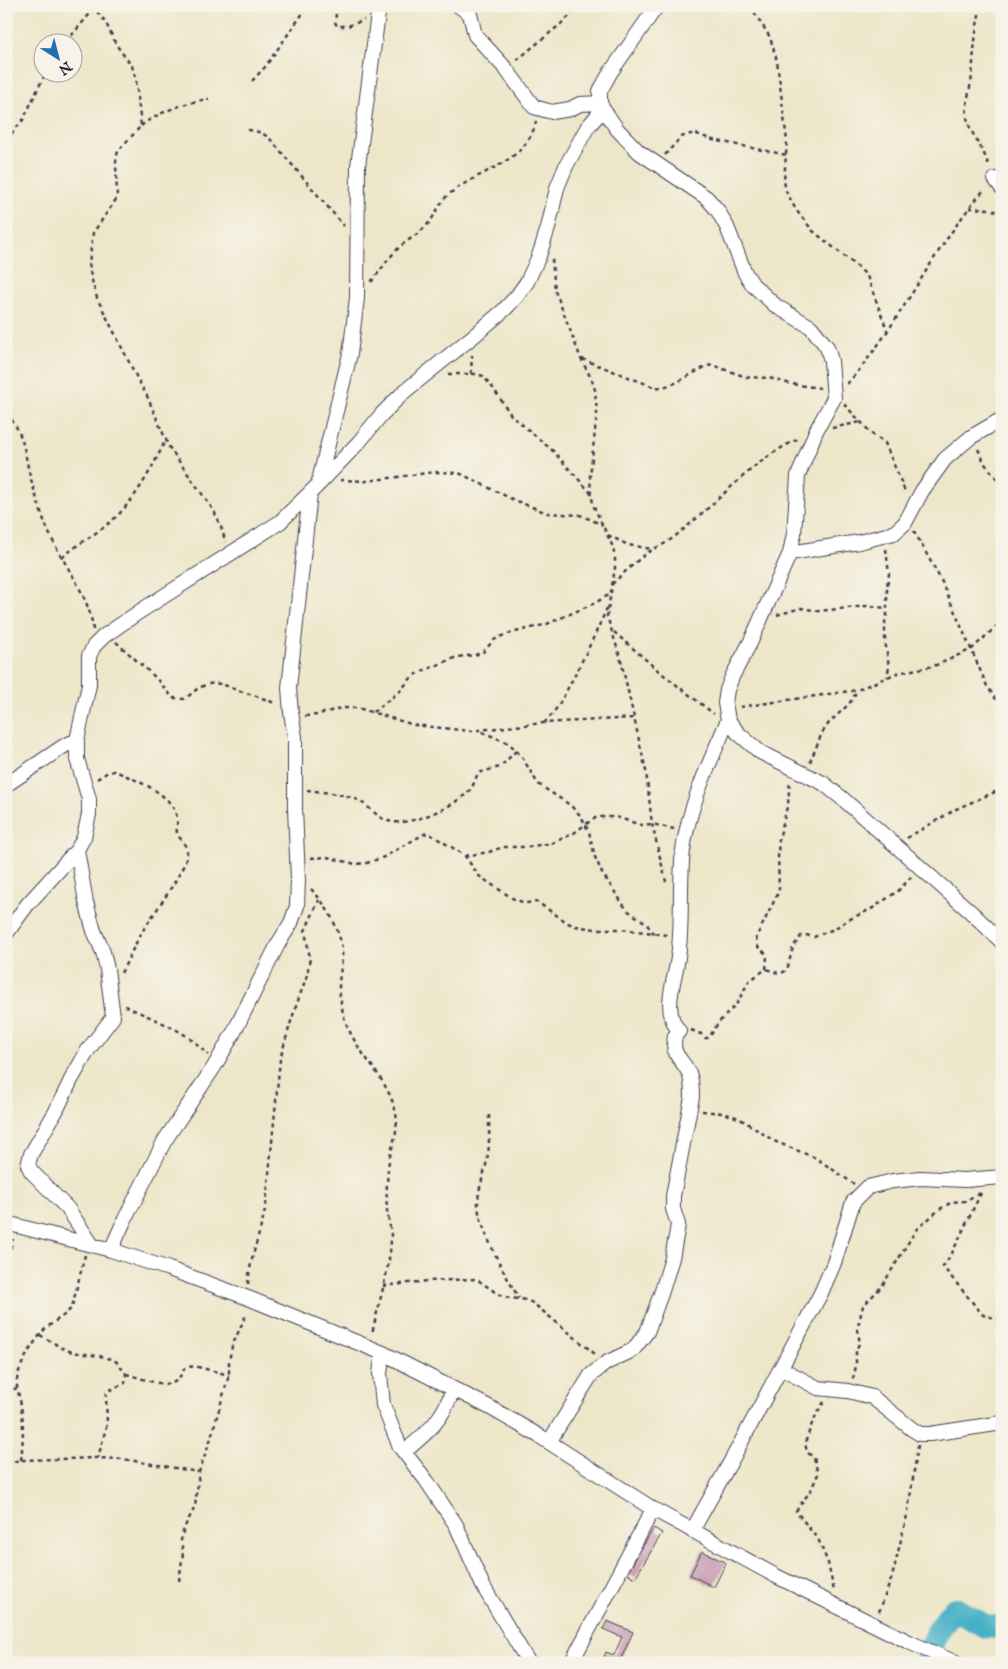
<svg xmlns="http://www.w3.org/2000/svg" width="1008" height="1669" viewBox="0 0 1008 1669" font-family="'IM FELL English',serif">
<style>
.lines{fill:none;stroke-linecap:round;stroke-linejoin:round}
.river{stroke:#47b0c6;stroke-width:24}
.building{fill:#c497b1}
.minor-casing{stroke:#403f50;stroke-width:16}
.path{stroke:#403f50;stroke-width:2.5;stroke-dasharray:4 4;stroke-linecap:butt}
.minor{stroke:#fff;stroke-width:14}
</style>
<rect width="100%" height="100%" fill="#f7f3e8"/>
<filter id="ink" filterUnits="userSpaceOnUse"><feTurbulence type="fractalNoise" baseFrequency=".02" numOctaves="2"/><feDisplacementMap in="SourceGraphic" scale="10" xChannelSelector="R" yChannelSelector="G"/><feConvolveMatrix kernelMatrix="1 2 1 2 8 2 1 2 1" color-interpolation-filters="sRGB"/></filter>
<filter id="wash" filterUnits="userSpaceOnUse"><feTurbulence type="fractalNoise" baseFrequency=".0096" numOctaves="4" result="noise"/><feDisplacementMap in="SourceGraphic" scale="20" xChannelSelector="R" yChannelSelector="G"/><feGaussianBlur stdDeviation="1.12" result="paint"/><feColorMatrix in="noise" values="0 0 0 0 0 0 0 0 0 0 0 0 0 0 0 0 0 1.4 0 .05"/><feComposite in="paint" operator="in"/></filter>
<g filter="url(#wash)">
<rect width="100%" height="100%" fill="#ede6c9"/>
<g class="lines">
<path class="river" d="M 926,1663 C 932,1641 938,1625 955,1609 L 985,1626 L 1002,1627"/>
</g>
<g id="blocks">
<path class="building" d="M 654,1528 L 662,1533 L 635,1578 L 627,1573 Z
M 702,1551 L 726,1563 L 714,1587 L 690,1575 Z
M 607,1621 L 633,1632 L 619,1663 L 604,1657 L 606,1652 L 614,1655 L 622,1637 L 603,1629 Z"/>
</g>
</g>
<g filter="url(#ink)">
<use href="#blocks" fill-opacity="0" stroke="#403f50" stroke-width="1"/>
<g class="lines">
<g class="minor-casing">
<path id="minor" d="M 459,6 L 470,14 L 475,35 L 506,69 L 534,107 L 552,112 L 570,109 L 580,104 L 600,103
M 657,6 L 610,73 L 600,91 L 600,103 L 603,109 L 617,129 L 639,152 L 707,198 L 718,211 L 727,227 L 745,273 L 753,285 L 776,306 L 811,327 L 827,347 L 831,361 L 834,398 L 816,431 L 798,476 L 794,534 L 790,553 L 751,641 L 732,677 L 727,690 L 725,703 L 728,720 L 738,733 L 760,752 L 823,783 L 843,799 L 973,914 L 1002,942
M 995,179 L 1002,188
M 319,484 L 359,442 L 381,415 L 405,391 L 476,334 L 504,310 L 517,296 L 527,282 L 539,256 L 548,228 L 557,188 L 566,166 L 587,128 L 603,109
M 790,553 L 859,542 L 894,533 L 905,523 L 922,491 L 945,459 L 971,437 L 1002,419
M 6,785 L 64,746 L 77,740
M 77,850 L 86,902 L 94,931 L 103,952 L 107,969 L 113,1017 L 88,1050 L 71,1080 L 56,1111 L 31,1154 L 28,1165 L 31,1171 L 68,1209 L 92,1245
M 6,934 L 27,905 L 77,850 L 84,837 L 89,814 L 89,799 L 77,759 L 77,740 L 89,685 L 89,656 L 94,646 L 104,636 L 139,612 L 280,522 L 318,485 L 350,354 L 357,298 L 358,166 L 379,6
M 6,1223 L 111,1250 L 169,1269 L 248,1298 L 383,1353 L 489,1407 L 541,1437 L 653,1509 L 776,1576 L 909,1642 L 956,1663
M 111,1250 L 124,1221 L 165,1140 L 214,1067 L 234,1032 L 278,944 L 291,923 L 297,906 L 298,880 L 295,808 L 295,737 L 291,712 L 289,688 L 310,493
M 383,1353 L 380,1373 L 383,1405 L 400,1447 L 426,1480 L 456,1525 L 483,1586 L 529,1663
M 782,1369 L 818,1388 L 848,1391 L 872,1397 L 912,1429 L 920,1434 L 930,1434 L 1002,1423
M 549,1442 L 591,1375 L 606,1363 L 633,1350 L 647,1332 L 662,1291 L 672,1258 L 677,1231 L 678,1224 L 673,1209 L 673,1196 L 692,1097 C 692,1089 692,1080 689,1073 C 681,1057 671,1056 675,1036 L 679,1031 C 676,1027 673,1023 672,1018 C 666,1001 676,974 678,957 C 683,922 679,886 683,850 C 689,805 710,762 728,720
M 404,1452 C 428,1432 443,1420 453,1389
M 692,1531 L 730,1463 L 821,1293 L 834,1263 L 853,1202 L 868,1187 L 893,1181 L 920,1178 L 965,1180 L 1002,1177
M 571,1663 L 653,1509"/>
</g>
<path class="path" d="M 92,6 L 105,21 L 117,46 L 132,66 L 136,80 L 141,126 L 118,151 L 116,161 L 117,198 L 93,233 L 89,263 L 91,277 L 97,298 L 137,378 L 147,396 L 169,447 L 214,511 L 223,532 L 225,542
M 337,6 L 335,22 L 337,26 L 348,26 L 364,20
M 750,6 L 770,37 L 777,61 L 787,141 L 784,181 L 786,191 L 796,210 L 813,231 L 858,267 L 867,276 L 887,330
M 981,6 C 975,30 974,52 972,76 C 970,91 964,107 968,122 C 973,138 986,152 989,168
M 66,42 L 94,9
M 517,60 L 562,23 L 580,6
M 252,81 L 265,67 L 308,6
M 141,126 C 158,112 187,102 209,99
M 248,130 C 257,131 264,133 271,140 L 344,226
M 6,140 L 23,120 L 46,72
M 665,155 L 681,137 L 694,133 L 713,140 L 787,155
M 969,208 L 989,209 L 1002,213
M 552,259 L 555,290 L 581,359 L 592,380 L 595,390 L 597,413 L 590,476 L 591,494 L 594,507 L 612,545 L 615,557 L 615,568 L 607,616 L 621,660 L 646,771 L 652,824 L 667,886
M 371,282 C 382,269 390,255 403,244 C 411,238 420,233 427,225 C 435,217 438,205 446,197 C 475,170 527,165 536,121
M 582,359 L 654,387 C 676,389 692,370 712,365 L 746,377 L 769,378 L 791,384 L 820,388
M 448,374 L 477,374 L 483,376 L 493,388 L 511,415 L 553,451 L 590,492
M 471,374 L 472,355
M 847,384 C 900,325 932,249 985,189
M 844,404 L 872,434 L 885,443 L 906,494
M 6,413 C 24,432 24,451 30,476 C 36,496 42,518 51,537 C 65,567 90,596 93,630
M 832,428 L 861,422
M 978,449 L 985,464 L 1002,485
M 340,480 L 367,481 L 435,472 L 459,473 L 514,500 L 547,513 L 580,515 L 603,525
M 914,531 L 941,580 L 987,686 L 1002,708
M 608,535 L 628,545 L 652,549
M 886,549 L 889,574 L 887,586 L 887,615 L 885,622 L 885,640 L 889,667 L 887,677
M 62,558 C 79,542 101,532 118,515 C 138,495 154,465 166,439
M 612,584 C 625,572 638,559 653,549 C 658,547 663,545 667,542 C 675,537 683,530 691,523 C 728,492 754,460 798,439
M 777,615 L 801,608 L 819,611 L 867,606 L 887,608
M 614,632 L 660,672 L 714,714
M 116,642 L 155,677 L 173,698 L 184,699 C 191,695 195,689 203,686 C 218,679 229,688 243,692 C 256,696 264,698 276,704
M 740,707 L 857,690 L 897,673 L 934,666 L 972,649 L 1002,621
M 373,712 L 399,692 L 412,677 L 420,672 L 457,657 L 475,655 L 483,652 L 494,640 L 504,635 L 547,624 L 595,603 L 610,594
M 305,716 L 316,715 L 341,708 L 358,708 L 414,725 L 470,731 L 543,723 L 634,718
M 544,723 C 555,713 561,701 568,688 C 582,662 595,635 607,608
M 482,732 L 509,743 L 522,757 L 538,784 L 570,805 L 581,816 L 589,832 L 595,857 L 602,873 L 627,910 L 646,923 L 654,934
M 810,762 L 822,733 L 829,723 L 849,704 L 857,691
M 97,779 L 108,772 L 115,771 C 135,780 173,793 177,818 C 178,823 176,827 177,833 C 180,840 187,844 187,853 C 187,870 152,915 142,932 C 134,946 128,960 121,973
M 307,790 C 322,792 339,793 353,798 C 368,803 376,819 392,822 C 412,825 453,807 467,793 C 473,788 475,780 478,773 L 500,767 L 516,751
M 907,838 L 956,809 L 1002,789
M 465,856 L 489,852 L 503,847 L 526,847 L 553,843 L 574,833 L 586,824 L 597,817 L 616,817 L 641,825 L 652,824 L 674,829
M 311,858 L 327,857 L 355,864 L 367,863 L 384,857 L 424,834 L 428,833 L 458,851 L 465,856 L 479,876 L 512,898 L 525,903 L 537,902 L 568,923 L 575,926 L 595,929 L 621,929 L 667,935
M 311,889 C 326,904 339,927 342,949 C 343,962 339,974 339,987 C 340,996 341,1004 343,1013 C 352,1050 383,1071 394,1106 C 402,1130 390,1145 388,1169 C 387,1182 386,1197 387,1211 C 388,1219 391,1228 391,1237 C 391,1265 378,1305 372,1334
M 766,969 L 767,957 L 765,953 L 758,947 L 756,938 L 779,891 L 778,854 L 779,839 L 788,803 L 790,780
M 125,1006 C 154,1020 186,1029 208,1055
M 691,1030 L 701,1034 L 705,1038 L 709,1038 L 718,1023 L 736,1005 L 749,981 L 766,969 C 774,971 779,976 787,970 L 793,947 L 801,936 L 806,935 L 814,937 L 834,929 L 846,921 L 873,908 L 898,891 L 912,876
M 702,1111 L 723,1113 L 739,1118 L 774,1141 L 816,1158 L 854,1184
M 489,1115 C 489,1132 490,1149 486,1165 C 483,1178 478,1190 478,1203 C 477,1224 507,1279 519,1298
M 981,1193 L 952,1253 L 943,1267 L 983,1315 L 1002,1320
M 6,1264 L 13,1239
M 248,1284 C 250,1257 261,1232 266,1205 L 280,1059 L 292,1018 L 307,975 L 310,958 L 305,931 L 319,900
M 383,1286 L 427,1281 L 474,1279 C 484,1282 491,1291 501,1295 C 512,1301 522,1296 534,1304 L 595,1354
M 40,1335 L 62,1348 L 72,1352 L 106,1357 L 117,1362 L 126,1374 L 125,1383 L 110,1390 L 106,1394 L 107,1424 L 98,1458
M 126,1374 C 139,1377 165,1389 176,1381 C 180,1378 182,1372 185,1368 L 194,1366 L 229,1375
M 853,1379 L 856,1366 L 856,1350 L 860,1342 L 857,1330 L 863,1306 L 882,1286 L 916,1230 L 940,1209 L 952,1202 L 965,1201 L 980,1193
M 6,1392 L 17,1388
M 824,1402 L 813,1421 L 805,1443 L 807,1452 L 814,1458 L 818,1474 L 811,1490 L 796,1511 L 819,1541 L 828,1563 L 834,1591
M 21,1460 C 23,1442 24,1424 21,1406 C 20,1397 16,1389 17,1380 C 18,1367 32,1345 40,1335 C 48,1323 63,1319 72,1307 L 85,1255
M 6,1463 L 21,1460 L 98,1458 L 123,1459 L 198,1472
M 179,1581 L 183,1553 L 181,1540 L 184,1528 L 195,1507 L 199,1472 L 210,1441 L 229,1375 L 229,1361 L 232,1346 L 247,1313
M 879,1612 L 892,1577 L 908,1511 L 918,1445"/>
<use href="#minor" class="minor"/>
</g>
</g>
<rect width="1008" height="1669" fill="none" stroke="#f7f3e8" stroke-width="25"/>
<g transform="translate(58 58) rotate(144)"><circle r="24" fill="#f7f3e8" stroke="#a29fa3"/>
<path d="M0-4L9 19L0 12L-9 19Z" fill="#1f6fb2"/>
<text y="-8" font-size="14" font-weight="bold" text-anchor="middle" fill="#22223b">N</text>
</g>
</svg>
